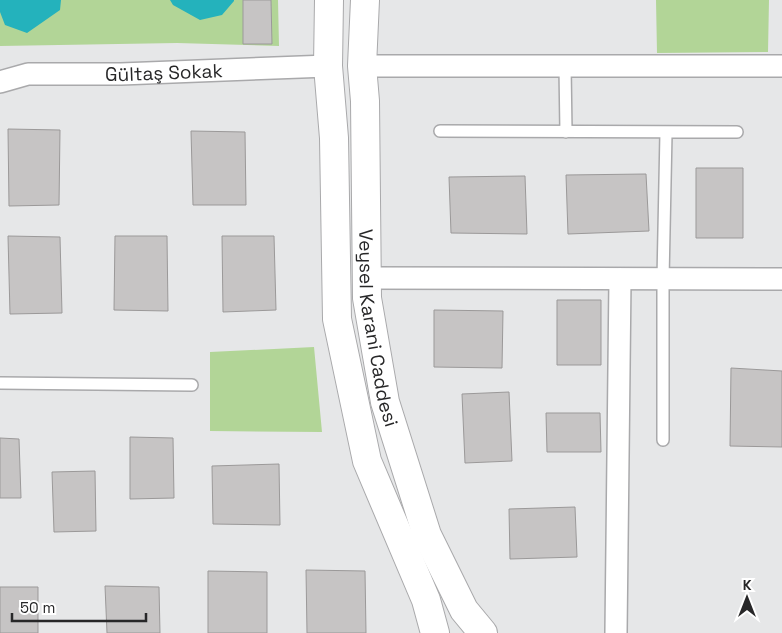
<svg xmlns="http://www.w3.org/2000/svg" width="782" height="633" viewBox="0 0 782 633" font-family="'Space Grotesk',sans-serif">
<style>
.green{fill:#b2d597}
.water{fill:#24b2bc}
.building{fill:#c6c4c4;stroke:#9b9999}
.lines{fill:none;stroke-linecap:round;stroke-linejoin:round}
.lane-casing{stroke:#a9a9ab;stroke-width:14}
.street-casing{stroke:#a9a9ab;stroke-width:24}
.secondary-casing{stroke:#a9a9ab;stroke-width:30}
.lane{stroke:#fff;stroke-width:11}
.street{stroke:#fff;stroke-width:21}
.secondary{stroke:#fff;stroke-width:28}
.labels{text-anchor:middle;stroke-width:4.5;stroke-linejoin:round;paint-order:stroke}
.street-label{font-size:19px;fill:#272728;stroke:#fff}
</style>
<rect width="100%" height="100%" fill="#e6e7e8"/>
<path class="green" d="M 0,0 L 278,0 L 279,46 L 177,43 L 0,46 Z
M 656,0 L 769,0 L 768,52 L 657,53 Z
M 314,347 L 322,432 L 210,431 L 210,352 Z"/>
<path class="water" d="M 0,0 L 61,0 L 60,10 L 27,33 L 5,25 L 0,12 Z
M 170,0 L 234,0 L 234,1 L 222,15 L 200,20 L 173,5 Z"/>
<path class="building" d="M 243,0 L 271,0 L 272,44 L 243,44 Z
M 8,129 L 60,130 L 59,205 L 9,206 Z
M 191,131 L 245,132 L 246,205 L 193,205 Z
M 696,168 L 743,168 L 743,238 L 696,238 Z
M 646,174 L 649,231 L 568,234 L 566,175 Z
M 525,176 L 527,234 L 451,233 L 449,177 Z
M 8,236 L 60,237 L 62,313 L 10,314 Z
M 115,236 L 167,236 L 168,311 L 114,310 Z
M 222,236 L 274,236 L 276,310 L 223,312 Z
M 557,300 L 601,300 L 601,365 L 557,365 Z
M 434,310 L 503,311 L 502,368 L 434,367 Z
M 731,368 L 782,371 L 782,447 L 730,446 Z
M 509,392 L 512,461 L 465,463 L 462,394 Z
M 546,413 L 600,413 L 601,452 L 547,452 Z
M 130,437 L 173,438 L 174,498 L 130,499 Z
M 0,438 L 19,439 L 21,498 L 0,498 Z
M 279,464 L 280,525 L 213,524 L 212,466 Z
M 95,471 L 96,531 L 54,532 L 52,472 Z
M 575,507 L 577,557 L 510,559 L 509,509 Z
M 306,570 L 365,571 L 366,633 L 307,633 Z
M 208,571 L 267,572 L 267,633 L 208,633 Z
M 105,586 L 159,587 L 160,633 L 107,633 Z
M 0,587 L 38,587 L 38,633 L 0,633 Z"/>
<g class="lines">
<g class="lane-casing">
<path id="lane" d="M 565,67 L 566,132
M 440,131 L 737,132
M 0,383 L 192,385
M 663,440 L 663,279 L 666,133"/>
</g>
<g class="street-casing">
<g id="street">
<path d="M 362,66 L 782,66"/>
<path id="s1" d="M 0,82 L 28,74 L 121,74 L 328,66"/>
<path d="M 367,278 L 782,279"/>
<path d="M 616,633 L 620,279"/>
</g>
</g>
<g class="secondary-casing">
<g id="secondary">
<path d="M 329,0 L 328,66 L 334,138 L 337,319 L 367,461 L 426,600 L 435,633"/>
<path id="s2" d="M 365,0 L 362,66 L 365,101 L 367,298 L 385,402 L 427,535 L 464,610 L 483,633"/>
</g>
</g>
<use href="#lane" class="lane"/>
<use href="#street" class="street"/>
<use href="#secondary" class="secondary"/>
</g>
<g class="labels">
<g class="street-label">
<text dy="7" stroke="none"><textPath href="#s1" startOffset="165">Gültaş Sokak</textPath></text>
<text dy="7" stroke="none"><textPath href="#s2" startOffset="329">Veysel Karani Caddesi</textPath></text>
</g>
</g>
<g transform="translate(747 598)" stroke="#ffffff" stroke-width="4" paint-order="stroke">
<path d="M0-4L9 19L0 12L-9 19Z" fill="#272728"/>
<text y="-8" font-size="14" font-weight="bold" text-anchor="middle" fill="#272728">K</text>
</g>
<path d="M12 613v8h134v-8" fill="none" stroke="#272728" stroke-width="2.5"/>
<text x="20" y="613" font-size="15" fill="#272728" stroke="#ffffff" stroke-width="4" paint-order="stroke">50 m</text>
</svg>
